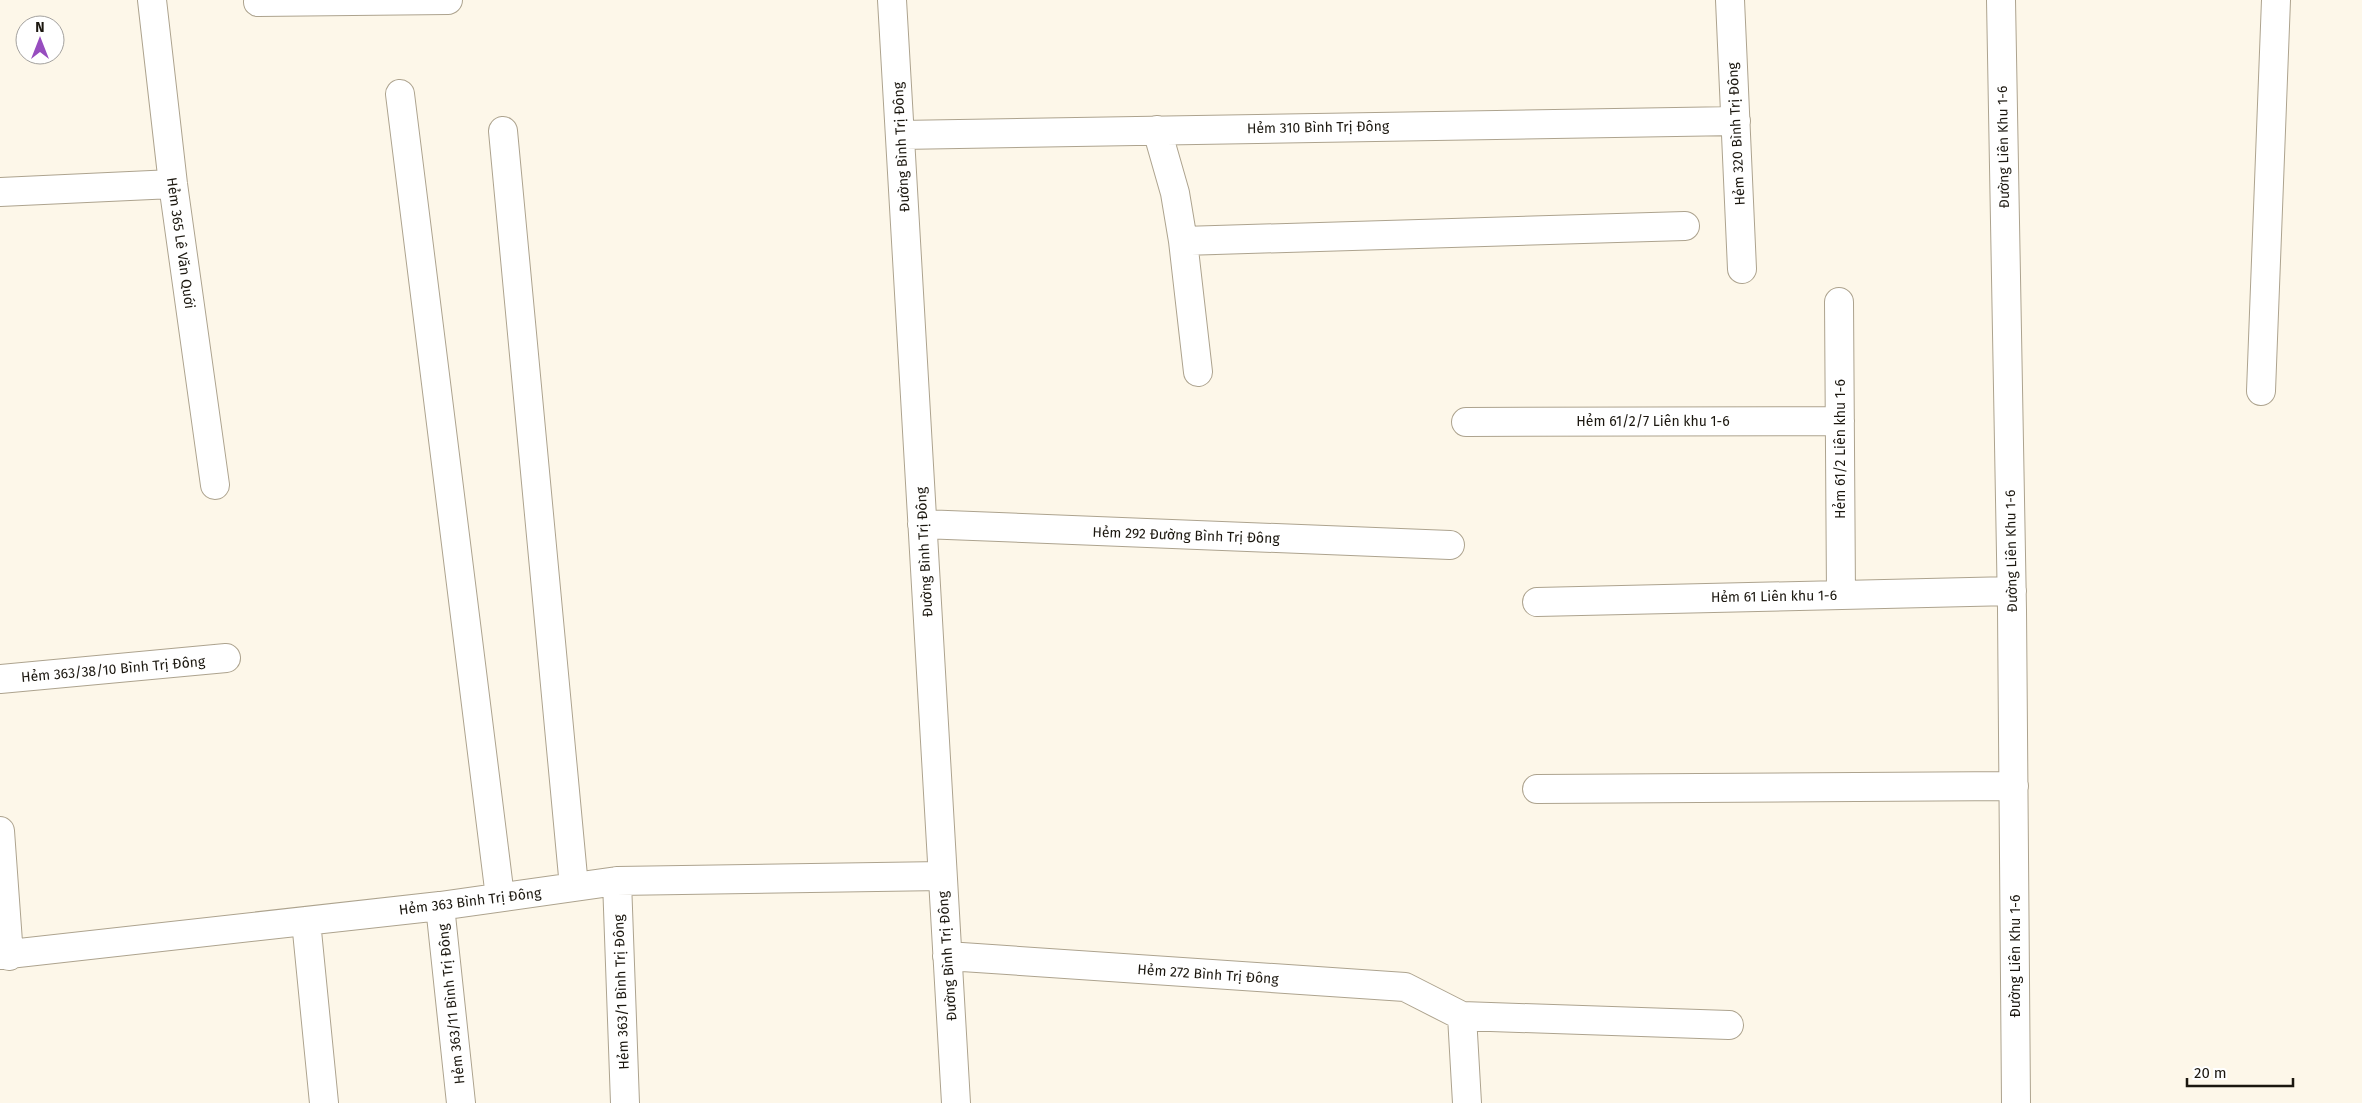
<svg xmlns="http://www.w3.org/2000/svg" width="2362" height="1103" viewBox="0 0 2362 1103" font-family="'Fira Sans',sans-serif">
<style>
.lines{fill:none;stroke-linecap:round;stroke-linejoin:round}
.minor-casing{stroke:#ada38e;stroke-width:30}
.minor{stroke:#fff;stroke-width:28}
.labels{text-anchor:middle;stroke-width:5;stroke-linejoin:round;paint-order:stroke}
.street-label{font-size:14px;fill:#1b170f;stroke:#fff}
</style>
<rect width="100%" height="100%" fill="#fdf7e9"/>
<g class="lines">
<g class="minor-casing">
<path id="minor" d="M 152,0 L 173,184 L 215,485
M 892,0 L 956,1103
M 1730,0 L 1742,269
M 2001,0 L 2012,610 L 2016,1103
M 258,2 L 448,0
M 400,94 L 500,897
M 1157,130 L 1175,193 L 1183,241 L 1198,372
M 503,131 L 574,887
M 900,135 L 1736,121
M 0,192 L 173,184
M 1183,241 L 1685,226
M 1839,302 L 1841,595
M 2261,391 L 2276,0
M 1466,422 L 1840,421
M 922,524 L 1450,545
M 1537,602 L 2012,591
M 0,679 L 226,658
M 1537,789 L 2014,786
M 0,831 L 9,956
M 617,881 L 625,1103
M 440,906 L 461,1103
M 306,921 L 324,1103
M 0,955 L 440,906 L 617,881 L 942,876
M 947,956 L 1405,987 L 1462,1016 L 1729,1025
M 1462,1016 L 1467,1103"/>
</g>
<use href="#minor" class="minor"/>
</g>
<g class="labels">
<g class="street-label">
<text transform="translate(1318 127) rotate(-1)" y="5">Hẻm 310 Bình Trị Đông</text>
<text transform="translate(1736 134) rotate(-93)" y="5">Hẻm 320 Bình Trị Đông</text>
<text transform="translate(901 147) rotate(-93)" y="5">Đường Bình Trị Đông</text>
<text transform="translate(2003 147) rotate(-91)" y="5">Đường Liên Khu 1-6</text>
<text transform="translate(181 243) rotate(82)" y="5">Hẻm 365 Lê Văn Quới</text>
<text x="1653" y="426">Hẻm 61/2/7 Liên khu 1-6</text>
<text transform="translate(1840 449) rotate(-90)" y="5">Hẻm 61/2 Liên khu 1-6</text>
<text transform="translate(1186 535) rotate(2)" y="5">Hẻm 292 Đường Bình Trị Đông</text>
<text transform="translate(2011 551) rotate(-91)" y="5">Đường Liên Khu 1-6</text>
<text transform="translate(924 552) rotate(-93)" y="5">Đường Bình Trị Đông</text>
<text transform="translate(1774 596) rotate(-1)" y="5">Hẻm 61 Liên khu 1-6</text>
<text transform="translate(113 669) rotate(-5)" y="5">Hẻm 363/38/10 Bình Trị Đông</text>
<text transform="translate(470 901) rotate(-7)" y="5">Hẻm 363 Bình Trị Đông</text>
<text transform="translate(947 956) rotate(-94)" y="5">Đường Bình Trị Đông</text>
<text transform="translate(2015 956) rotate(-90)" y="5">Đường Liên Khu 1-6</text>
<text transform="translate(1208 974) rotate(4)" y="5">Hẻm 272 Bình Trị Đông</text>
<text transform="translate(621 992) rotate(-92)" y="5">Hẻm 363/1 Bình Trị Đông</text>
<text transform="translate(451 1004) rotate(-96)" y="5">Hẻm 363/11 Bình Trị Đông</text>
</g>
</g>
<g transform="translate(40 40)"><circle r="24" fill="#ffffff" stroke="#a4a29f"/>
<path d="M0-4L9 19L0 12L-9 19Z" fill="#974dbf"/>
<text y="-8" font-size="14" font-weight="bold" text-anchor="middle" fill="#1b170f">N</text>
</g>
<path d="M2187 1078v8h106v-8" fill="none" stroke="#1b170f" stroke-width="2.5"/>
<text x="2194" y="1078" font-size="15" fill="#1b170f" stroke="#ffffff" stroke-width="4" paint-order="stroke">20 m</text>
</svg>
